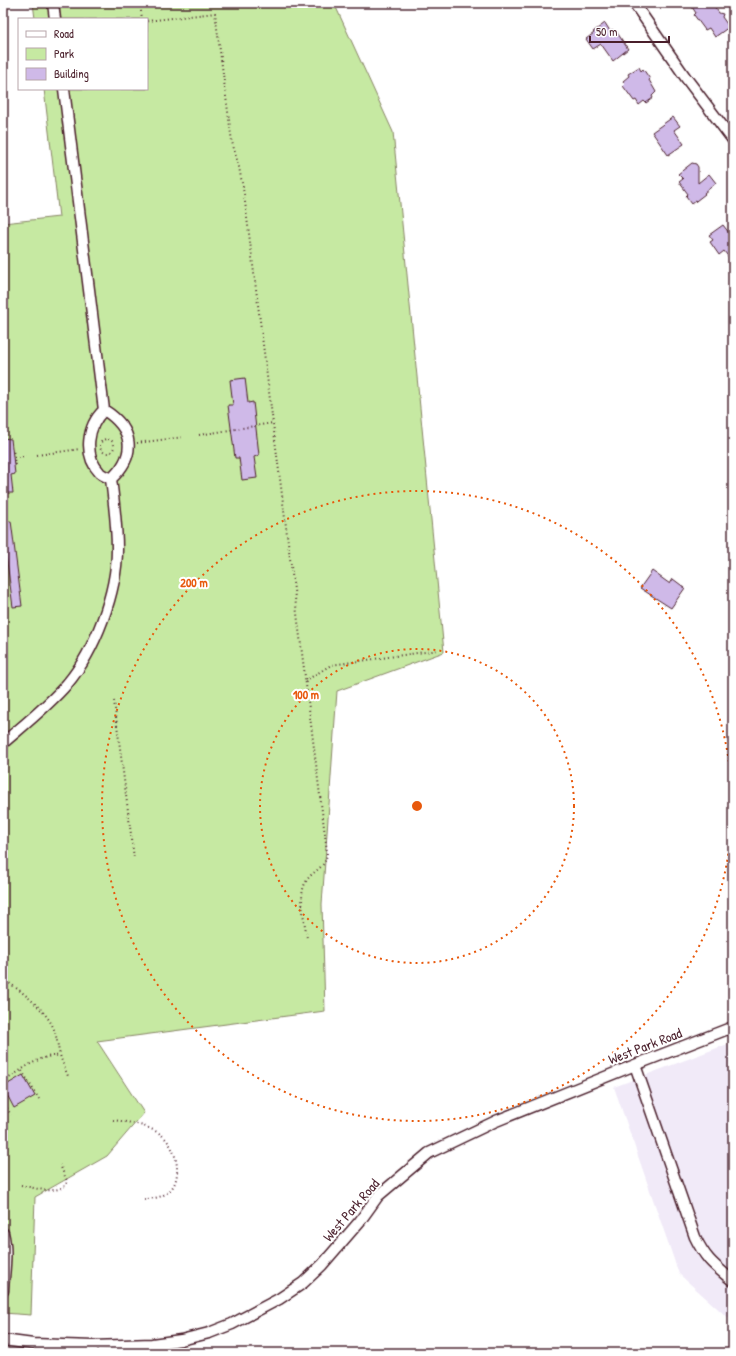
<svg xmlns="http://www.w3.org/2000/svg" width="736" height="1356" viewBox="0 0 736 1356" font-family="'Patrick Hand',sans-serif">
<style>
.built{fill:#f1eaf8}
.green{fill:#c6e9a2;stroke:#888466}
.building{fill:#cfb9e8;stroke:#4a1f2b}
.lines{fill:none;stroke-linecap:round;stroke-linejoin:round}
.minor-casing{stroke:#4a1f2b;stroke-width:13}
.path{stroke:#4a1f2b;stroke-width:2;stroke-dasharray:1 3;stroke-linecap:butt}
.minor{stroke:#fff;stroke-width:10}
.ring{fill:none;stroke:#e8590c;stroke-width:2;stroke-dasharray:2 4}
.labels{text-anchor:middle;stroke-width:4;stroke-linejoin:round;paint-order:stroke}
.street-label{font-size:14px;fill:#4a1f2b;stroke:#fff}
.centre{fill:#e8590c;stroke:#fff;stroke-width:2}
.ring-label{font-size:12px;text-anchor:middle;font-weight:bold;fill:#e8590c;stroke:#fff;stroke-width:4;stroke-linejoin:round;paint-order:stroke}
</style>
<rect width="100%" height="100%" fill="#fff"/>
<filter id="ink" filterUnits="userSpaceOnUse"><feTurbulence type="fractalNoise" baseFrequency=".025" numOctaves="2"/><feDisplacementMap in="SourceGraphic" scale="8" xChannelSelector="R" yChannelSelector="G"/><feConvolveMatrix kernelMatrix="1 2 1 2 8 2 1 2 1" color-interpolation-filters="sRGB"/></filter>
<g filter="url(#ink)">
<path class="built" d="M 733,1042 L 733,1319 L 726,1316 L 679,1274 L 614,1087 Z"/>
<path class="green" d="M 33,3 L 334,3 L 393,132 L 444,652 L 337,691 L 322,904 L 325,1011 L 97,1041 L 144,1113 L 107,1156 L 35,1197 L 31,1315 L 3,1313 L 3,223 L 59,217 L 44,89 L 147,89 L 147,19 L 35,19 Z"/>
<path class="building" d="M 697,3 L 712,3 L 719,13 L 723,14 L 722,17 L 729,27 L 715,37 L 709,28 L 705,30 L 694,15 L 696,13 L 692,7 Z
M 605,23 L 610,31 L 612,29 L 614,32 L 616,31 L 628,49 L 613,61 L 601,44 L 593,49 L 586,39 L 594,33 L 593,32 Z
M 639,67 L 641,71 L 643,69 L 650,79 L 649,80 L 656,92 L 652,96 L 653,98 L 646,103 L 644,101 L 639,105 L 636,100 L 634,101 L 623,86 L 625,84 L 623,81 L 629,76 L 628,74 Z
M 673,117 L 680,126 L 674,130 L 684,144 L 668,155 L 652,132 Z
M 692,163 L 696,164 L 698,167 L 698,183 L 709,174 L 716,183 L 704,193 L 705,194 L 692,204 L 686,196 L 688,194 L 679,182 L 683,179 L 678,174 Z
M 723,225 L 733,238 L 733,263 L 724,251 L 719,255 L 710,242 L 713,240 L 709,235 Z
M 245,378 L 248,403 L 253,402 L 259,455 L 254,457 L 257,478 L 242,480 L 239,458 L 235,458 L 228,405 L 233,405 L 230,380 Z
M 3,438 L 11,439 L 15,474 L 11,475 L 13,493 L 3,493 Z
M 11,521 L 22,606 L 13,607 L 3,532 L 3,522 Z
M 652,571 L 670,584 L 673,579 L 685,588 L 671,608 L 640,588 Z
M 23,1075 L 35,1096 L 14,1108 L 3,1087 Z"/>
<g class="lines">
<g class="minor-casing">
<path id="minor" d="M 53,3 L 55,19
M 634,3 L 686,78 L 733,140
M 104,410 C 87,426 83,455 100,473 C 103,476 108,477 111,479
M 3,743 C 25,724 48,706 67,684 C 95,651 117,592 117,549 C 117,526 114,502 111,479 C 137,455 134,429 104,410 L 64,89
M 635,1065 L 695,1237 C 706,1260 714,1265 733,1281
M 3,1233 C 8,1251 4,1272 3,1291
M 3,1340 L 33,1344 L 93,1346 L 152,1344 L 181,1340 L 209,1333 L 232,1324 L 279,1299 L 303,1283 L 322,1265 L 360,1221 L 378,1196 L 429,1153 L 496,1121 L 635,1065 L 733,1027"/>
</g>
<path class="path" d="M 140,3 L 142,19
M 147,21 L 215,13 L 232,142 L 239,167 L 244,194 L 327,851 C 327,871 310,869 304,886 C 299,899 305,924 307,938
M 199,435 L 273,423
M100 446a7 7 0 1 1 14 0a7 7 0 1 1-14 0Z
M 137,443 L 184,437
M 13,448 L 15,465
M 37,455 L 80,449
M 14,457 L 26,456
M 305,681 L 331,665 L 439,650
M 114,701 L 134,858
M 3,979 C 20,990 40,1005 51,1023 C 57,1033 57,1045 60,1055 C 62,1062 65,1069 68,1076
M 22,1071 L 39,1099
M 3,1082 C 21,1071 39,1054 60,1056
M 3,1101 L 11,1115
M 113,1120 C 129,1122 147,1125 160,1134 C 175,1144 183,1173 172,1188 C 165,1197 154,1199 144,1199
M 21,1185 C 35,1188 54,1195 66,1185 L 67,1181 L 60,1165"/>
<use href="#minor" class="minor"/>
</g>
</g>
<g class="ring">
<circle cx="417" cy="806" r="157"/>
<circle cx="417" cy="806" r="315"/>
</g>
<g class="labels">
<g class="street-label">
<text transform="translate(645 1046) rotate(-21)" y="5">West Park Road</text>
<text transform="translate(351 1210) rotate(-49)" y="5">West Park Road</text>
</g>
</g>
<circle cx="417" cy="806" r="6" class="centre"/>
<g class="ring-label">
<text x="194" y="587">200 m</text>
<text x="306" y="699">100 m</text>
</g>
<rect width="736" height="1356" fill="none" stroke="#fff" stroke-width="16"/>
<rect x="8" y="8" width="720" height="1340" fill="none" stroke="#4a1f2b" stroke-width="1.5" filter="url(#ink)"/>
<rect x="18" y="18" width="130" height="72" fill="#ffffff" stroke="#b7a5aa"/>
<rect x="26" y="31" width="20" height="6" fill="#ffffff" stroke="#b7a5aa"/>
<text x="54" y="38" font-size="12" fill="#4a1f2b">Road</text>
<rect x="26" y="48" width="20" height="12" fill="#c6e9a2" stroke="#b7a5aa"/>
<text x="54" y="58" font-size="12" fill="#4a1f2b">Park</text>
<rect x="26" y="68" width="20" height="12" fill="#cfb9e8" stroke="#b7a5aa"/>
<text x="54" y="78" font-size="12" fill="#4a1f2b">Building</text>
<path d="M590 36v6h79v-6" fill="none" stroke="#4a1f2b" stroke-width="2"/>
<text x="596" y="36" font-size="12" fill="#4a1f2b" stroke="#ffffff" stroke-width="3" paint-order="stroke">50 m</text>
</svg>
